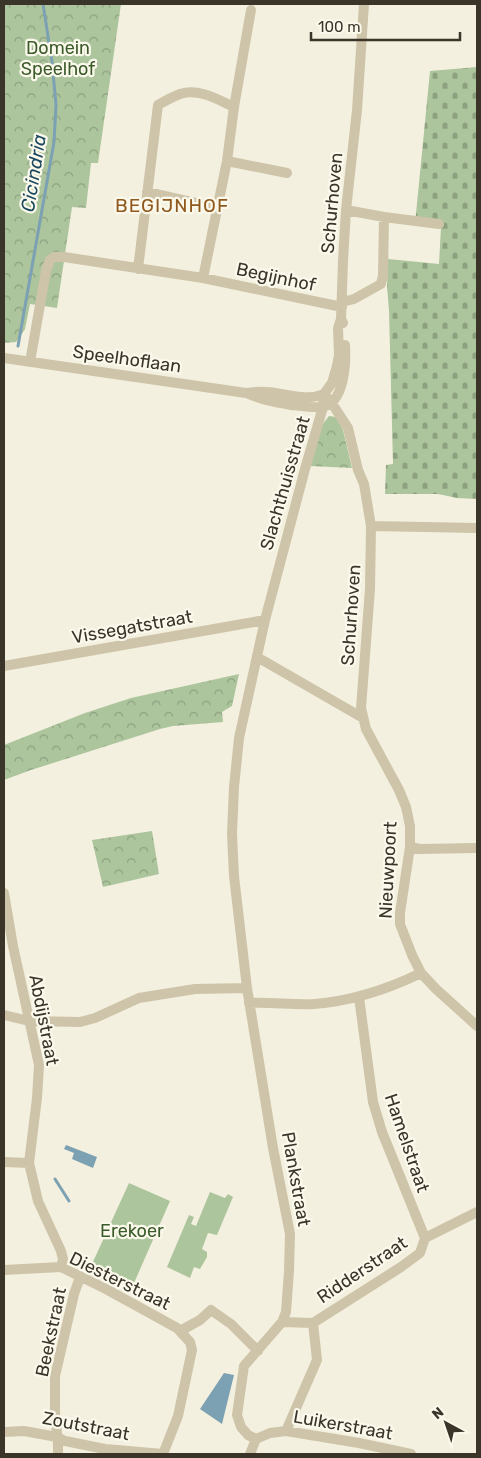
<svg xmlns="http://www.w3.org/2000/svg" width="481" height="1458" viewBox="0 0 481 1458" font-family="Rubik,sans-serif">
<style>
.green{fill:#acc59d}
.forest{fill:url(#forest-crowns)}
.cemetery{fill:url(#cemetery-stones)}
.water{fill:#7ba1b3}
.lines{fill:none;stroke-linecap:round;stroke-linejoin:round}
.stream{stroke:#7ba1b3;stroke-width:3}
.minor{stroke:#cec4a9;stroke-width:10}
.labels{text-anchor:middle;stroke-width:4.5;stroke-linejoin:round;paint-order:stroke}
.park-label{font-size:18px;fill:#3c5b2b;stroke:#fbf9ec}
.street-label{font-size:18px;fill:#3a3429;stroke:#fbf9ec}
.water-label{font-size:19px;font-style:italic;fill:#1c485f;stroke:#fbf9ec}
.neighbourhood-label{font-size:19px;letter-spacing:1px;fill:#8f581d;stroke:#fbf9ec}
</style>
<defs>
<pattern id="forest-crowns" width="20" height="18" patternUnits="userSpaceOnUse" patternTransform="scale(1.25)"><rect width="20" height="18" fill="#acc59d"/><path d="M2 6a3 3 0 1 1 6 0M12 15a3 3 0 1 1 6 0" fill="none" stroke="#8da180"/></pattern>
<pattern id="cemetery-stones" width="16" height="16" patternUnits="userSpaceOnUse" patternTransform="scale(1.25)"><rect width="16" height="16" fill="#acc59d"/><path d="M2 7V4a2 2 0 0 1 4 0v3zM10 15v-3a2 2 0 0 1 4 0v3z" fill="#8da180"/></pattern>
</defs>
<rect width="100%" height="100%" fill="#f4f0df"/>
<path class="green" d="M 129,1183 L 170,1201 L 134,1283 L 92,1264 Z
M 210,1192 L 225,1198 L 228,1194 L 233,1197 L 217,1235 L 208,1233 L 202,1249 L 207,1252 L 207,1257 L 200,1269 L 194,1267 L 190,1278 L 167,1267 L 189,1215 L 194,1217 L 191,1224 L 196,1226 Z"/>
<path class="forest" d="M 4,4 L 121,4 L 98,163 L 91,163 L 86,208 L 72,207 L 57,308 L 30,304 L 25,329 L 16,342 L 4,343 Z
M 329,416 L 336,417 L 343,430 L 352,468 L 310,466 L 322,425 Z
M 239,674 L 232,706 L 222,712 L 223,722 L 173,726 L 160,729 L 31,770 L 4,780 L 4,745 L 85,713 L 131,698 Z
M 152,831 L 159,874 L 103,887 L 92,840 Z"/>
<path class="cemetery" d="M 477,67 L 477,499 L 457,498 L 438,494 L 385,494 L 386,465 L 393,464 L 389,311 L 387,286 L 388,259 L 439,264 L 441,227 L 415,224 L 430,71 Z"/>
<path class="water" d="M 66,1145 L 97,1157 L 93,1168 L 72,1159 L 74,1153 L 64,1149 Z
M 224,1373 L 234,1375 L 222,1424 L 200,1409 Z"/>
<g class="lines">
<path class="stream" d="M 18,346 L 54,142 L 56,105 L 52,62 L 43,4
M 55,1179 L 69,1201"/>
<path class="minor" d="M 234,107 L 251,10
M 227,161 L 287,173
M 147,192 L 218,208
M 346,210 L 384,217 L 439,224
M 138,269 L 158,105 C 165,101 172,97 180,94 C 199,88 217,99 234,107 L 227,161 L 203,278
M 342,302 L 354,299 L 381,284 L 383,275 L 384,217
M 341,319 L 338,328 L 339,355 L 337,366 L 332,383 L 324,394 L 323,407 L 305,469 L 265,620 L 239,738 L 234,787 L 232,834 L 234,876 L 247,988 L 273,1148 L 290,1234 L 289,1271 L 286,1312 L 282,1322 L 244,1366 L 237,1415 L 241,1427 L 248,1435 L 256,1439 L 270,1433 L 286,1431 L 359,1443 L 411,1454
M 343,323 L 341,319 L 343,261 L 346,210 L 357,110 L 364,4
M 4,358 L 246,393 C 253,392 260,391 267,392 C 286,393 305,402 324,394
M 30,362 L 46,271 L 50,260 L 54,257 L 64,257 L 203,278 L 342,307
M 246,393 C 263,400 273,402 291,405 C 300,406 315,408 323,407 C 345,402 346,362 345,345
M 324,394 L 331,402 L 348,428 L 358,470 L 364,484 L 371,526 L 370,589 L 361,708 L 366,729 L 399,790 L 406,807 L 410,826 L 410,847 L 400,913 L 400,924 L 412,955 L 421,973 L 436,989 L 477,1026
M 371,526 L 477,528
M 257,657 L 363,718
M 4,666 L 265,620
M 410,847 L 420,849 L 477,848
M 4,893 L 13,946 L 39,1065 L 37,1098 L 29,1163 L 38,1201 L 61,1251 L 63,1259 L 61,1267
M 359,997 L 373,1102 L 382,1132 L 425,1238
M 249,1003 C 271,1002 293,1005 314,1004 C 353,1001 386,990 421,973
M 4,1015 L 29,1021 L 80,1022 L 95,1018 L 139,998 L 195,989 L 247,988
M 4,1162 L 29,1163
M 4,1270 L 61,1267 L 106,1289 L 177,1328 L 190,1342 L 192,1350 L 178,1416 L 163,1454
M 282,1322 L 313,1323 L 401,1267 L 420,1253 L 425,1238 L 477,1212
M 180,1331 L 200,1320 L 211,1310 L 231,1324 L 258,1351
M 286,1431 L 317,1360 L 313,1323
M 4,1432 L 24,1431 L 57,1437 L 65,1441 L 105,1449 L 163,1454
M 58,1454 L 58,1444 L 55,1412 L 55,1376 L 74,1294 L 80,1277
M 250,1454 L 256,1439"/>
</g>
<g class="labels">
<g class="park-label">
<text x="58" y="54">Domein<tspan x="58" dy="21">Speelhof</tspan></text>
<text x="132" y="1237">Erekoer</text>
</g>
<g class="street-label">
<text transform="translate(332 203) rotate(-85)" y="6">Schurhoven</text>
<text transform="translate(276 277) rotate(12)" y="6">Begijnhof</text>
<text transform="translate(127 359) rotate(8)" y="6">Speelhoflaan</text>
<text transform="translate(285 483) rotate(-74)" y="6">Slachthuisstraat</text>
<text transform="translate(351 615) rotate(-86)" y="6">Schurhoven</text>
<text transform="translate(132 627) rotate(-10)" y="6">Vissegatstraat</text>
<text transform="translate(388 870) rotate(-87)" y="6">Nieuwpoort</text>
<text transform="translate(44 1020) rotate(79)" y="6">Abdijstraat</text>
<text transform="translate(407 1143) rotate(71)" y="6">Hamelstraat</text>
<text transform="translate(296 1179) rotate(80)" y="6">Plankstraat</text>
<text transform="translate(362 1270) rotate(-34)" y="6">Ridderstraat</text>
<text transform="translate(120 1281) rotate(26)" y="6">Diesterstraat</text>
<text transform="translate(51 1332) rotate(-78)" y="6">Beekstraat</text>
<text transform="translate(343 1425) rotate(10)" y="6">Luikerstraat</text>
<text transform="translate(86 1426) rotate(11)" y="6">Zoutstraat</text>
</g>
<g class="water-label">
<text transform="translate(33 173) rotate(-81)" y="7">Cicindria</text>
</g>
<g class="neighbourhood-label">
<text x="172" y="212">BEGIJNHOF</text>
</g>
</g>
<rect width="481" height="1458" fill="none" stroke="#3a3429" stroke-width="10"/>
<g transform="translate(446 1423) rotate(320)" stroke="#fbf9ec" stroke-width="4" paint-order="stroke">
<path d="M0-4L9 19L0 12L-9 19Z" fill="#3a3429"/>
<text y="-8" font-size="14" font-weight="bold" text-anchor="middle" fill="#3a3429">N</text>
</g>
<path d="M311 32v8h149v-8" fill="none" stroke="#3a3429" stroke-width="2.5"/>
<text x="318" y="32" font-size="15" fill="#3a3429" stroke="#fbf9ec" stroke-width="4" paint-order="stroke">100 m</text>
</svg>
